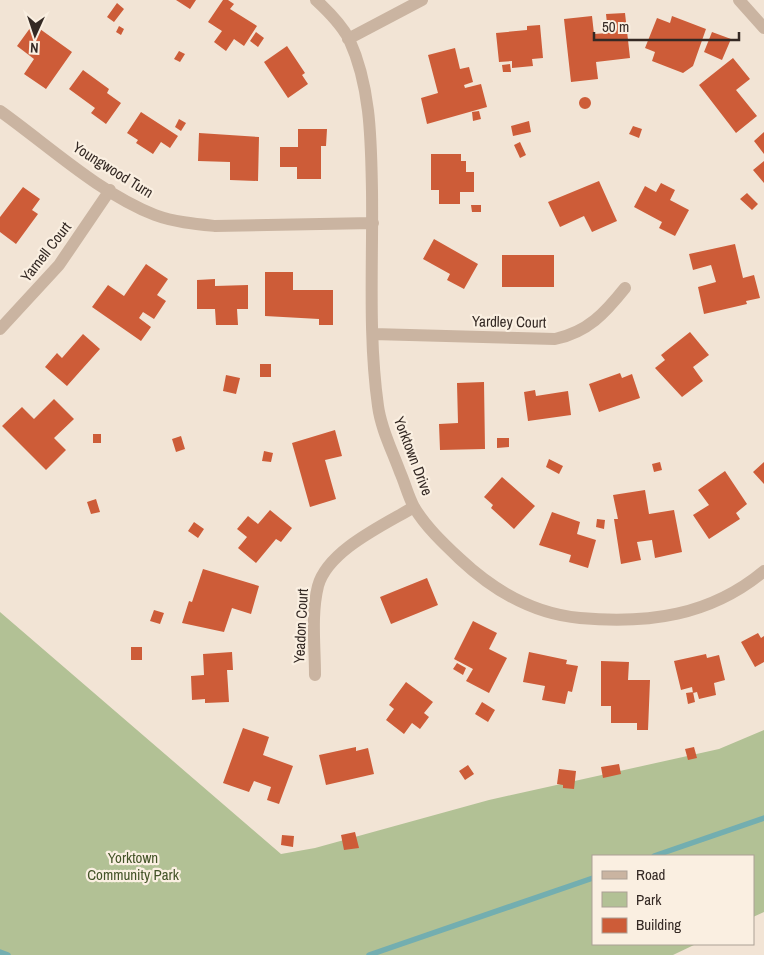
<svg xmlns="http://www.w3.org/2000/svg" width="764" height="955" viewBox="0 0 764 955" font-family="'Archivo Narrow',sans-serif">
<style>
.green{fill:#b2c195}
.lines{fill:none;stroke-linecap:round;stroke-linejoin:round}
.stream{stroke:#73aeb0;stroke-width:5.5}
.building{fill:#cd5c38}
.minor{stroke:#cab4a1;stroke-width:12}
.labels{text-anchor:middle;stroke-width:4.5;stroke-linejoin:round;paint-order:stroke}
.street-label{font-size:15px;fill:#342924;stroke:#faefe1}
.park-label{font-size:15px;fill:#435327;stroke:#faefe1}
</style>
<rect width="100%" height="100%" fill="#f2e4d5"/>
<path class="green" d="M 0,612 L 281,854 L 315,848 L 489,800 L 719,749 L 764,730 L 764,912 L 753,917 L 753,856 L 593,856 L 593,944 L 696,944 L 673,955 L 0,955 Z"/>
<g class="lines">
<path class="stream" d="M 654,856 L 764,818
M 0,952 L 8,955
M 369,955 L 593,878"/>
</g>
<path class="building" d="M 176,0 L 196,0 L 190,9 Z
M 223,0 L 228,0 L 234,4 L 230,9 L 257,26 L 244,46 L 234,39 L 226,51 L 214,42 L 222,31 L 208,22 Z
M 117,3 L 124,9 L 114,22 L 107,17 Z
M 625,13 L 630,58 L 596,62 L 598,79 L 571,82 L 564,19 L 592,16 L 594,34 L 608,33 L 606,14 Z
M 672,16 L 706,29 L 693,66 L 683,73 L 652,61 L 655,52 L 645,48 L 657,18 L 670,23 Z
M 33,24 L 72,52 L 46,89 L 24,74 L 34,59 L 17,46 Z
M 540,25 L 543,58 L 532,59 L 533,66 L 512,68 L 512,61 L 499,62 L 496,33 L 527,30 L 527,26 Z
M 119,26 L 124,29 L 121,35 L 116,32 Z
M 256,32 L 264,38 L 258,47 L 250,41 Z
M 712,32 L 731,39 L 722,60 L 704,52 Z
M 287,46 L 305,73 L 302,75 L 308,84 L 288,98 L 264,62 Z
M 455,48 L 460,69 L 469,67 L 473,82 L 464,85 L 465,88 L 481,84 L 487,107 L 427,124 L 421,98 L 438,93 L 428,55 Z
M 179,51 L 185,54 L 180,62 L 174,59 Z
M 733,58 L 750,79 L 736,90 L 757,116 L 736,133 L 699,85 Z
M 510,64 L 511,72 L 503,72 L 502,65 Z
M 83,70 L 109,89 L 107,93 L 121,103 L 106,124 L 91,113 L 95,108 L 69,89 Z
M579 103a6 6 0 1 1 12 0a6 6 0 1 1-12 0Z
M 479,111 L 481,119 L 473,121 L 472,112 Z
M 141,112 L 178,136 L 170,148 L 161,142 L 153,154 L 136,143 L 138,140 L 127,133 Z
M 179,119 L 186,123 L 181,131 L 175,127 Z
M 529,121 L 531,132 L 513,136 L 511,126 Z
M 633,126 L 642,129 L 639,138 L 629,134 Z
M 298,129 L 327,129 L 326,146 L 321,146 L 321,179 L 297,179 L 297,167 L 280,167 L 280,147 L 298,147 Z
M 764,132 L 764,154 L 754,141 Z
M 199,133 L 259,137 L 258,181 L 230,180 L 230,162 L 198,161 Z
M 520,142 L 526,155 L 520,158 L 514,145 Z
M 431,154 L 461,154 L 461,161 L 466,161 L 466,172 L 474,172 L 474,192 L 460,192 L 460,204 L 439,204 L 439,190 L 431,190 Z
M 764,161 L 764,183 L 753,170 Z
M 599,181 L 617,221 L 592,232 L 584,216 L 560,227 L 548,202 Z
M 661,183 L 675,190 L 670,200 L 689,210 L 675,236 L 659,228 L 662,222 L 634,207 L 645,186 L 656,192 Z
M 23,187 L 40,199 L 32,210 L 38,214 L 16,244 L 0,232 L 0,217 Z
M 747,193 L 758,204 L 752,210 L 740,199 Z
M 471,205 L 481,205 L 481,212 L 472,212 Z
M 434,239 L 478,264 L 464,289 L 447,280 L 450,274 L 423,259 Z
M 735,244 L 743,278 L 754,275 L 760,298 L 746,301 L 747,304 L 704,314 L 698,287 L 716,282 L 711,265 L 693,270 L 689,254 Z
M 502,255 L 554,255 L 554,287 L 502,287 Z
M 146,264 L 168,279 L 157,295 L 166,301 L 154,319 L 143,312 L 139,318 L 151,327 L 141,341 L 92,307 L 108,285 L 124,296 Z
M 265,272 L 293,272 L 293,290 L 333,290 L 333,325 L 319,325 L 319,319 L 265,316 Z
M 215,279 L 215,286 L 248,285 L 248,309 L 237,309 L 238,325 L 216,325 L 215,309 L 197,309 L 197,280 Z
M 690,332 L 709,355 L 693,367 L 703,381 L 682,397 L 655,368 L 665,360 L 661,355 Z
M 83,334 L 100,349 L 67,386 L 45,367 L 57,353 L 62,358 Z
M 260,364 L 271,364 L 271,377 L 260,377 Z
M 620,373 L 622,378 L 632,374 L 640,398 L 599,412 L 589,384 Z
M 226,375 L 240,378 L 236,394 L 223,391 Z
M 484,382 L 485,449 L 440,450 L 439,424 L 458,423 L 457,383 Z
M 535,390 L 536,396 L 568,391 L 571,415 L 528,421 L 524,392 Z
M 54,399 L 74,419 L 54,438 L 66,450 L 46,470 L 2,426 L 22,407 L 34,419 Z
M 335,430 L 342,456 L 325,460 L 336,499 L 310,507 L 292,443 Z
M 93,434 L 101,434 L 101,443 L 93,443 Z
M 181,436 L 185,449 L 176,452 L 172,439 Z
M 497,438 L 509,438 L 509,447 L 497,448 Z
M 264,451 L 273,453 L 271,462 L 262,461 Z
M 549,459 L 563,466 L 559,474 L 546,467 Z
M 660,462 L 662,470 L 654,472 L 652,464 Z
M 764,462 L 764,484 L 753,472 Z
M 725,471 L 747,504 L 736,513 L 740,519 L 709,539 L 693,515 L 709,505 L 698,490 Z
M 502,477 L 535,506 L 514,529 L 491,508 L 493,505 L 484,497 Z
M 645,490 L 649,514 L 674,510 L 682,552 L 655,558 L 652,540 L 637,542 L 641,560 L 621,564 L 614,519 L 618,519 L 613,495 Z
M 96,499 L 100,512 L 91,514 L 87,502 Z
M 270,510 L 292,528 L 281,542 L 276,539 L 256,563 L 238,548 L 247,537 L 237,529 L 248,516 L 258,524 Z
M 552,512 L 580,522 L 577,534 L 596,540 L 588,568 L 569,562 L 571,555 L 539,545 Z
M 597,519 L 605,520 L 604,529 L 596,527 Z
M 194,522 L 204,529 L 198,538 L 188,531 Z
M 203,569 L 259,586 L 251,614 L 232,608 L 224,632 L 182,623 L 189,601 L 192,602 Z
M 427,578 L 438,605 L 391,624 L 380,597 Z
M 154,610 L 164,613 L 160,624 L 150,621 Z
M 473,621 L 497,633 L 489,649 L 507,658 L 489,693 L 466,681 L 473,669 L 454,659 Z
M 758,633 L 761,638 L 764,636 L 764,662 L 755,667 L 741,642 Z
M 131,647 L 142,647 L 142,660 L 131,660 Z
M 232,652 L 233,670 L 227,670 L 229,702 L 205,703 L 205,699 L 192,700 L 191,676 L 204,675 L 203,654 Z
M 529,652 L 567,660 L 566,664 L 578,666 L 572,692 L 568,691 L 565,704 L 542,700 L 545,686 L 523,682 Z
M 706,654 L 707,658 L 719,655 L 725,680 L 714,683 L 716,695 L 699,699 L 697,692 L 693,693 L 692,687 L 681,690 L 674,661 Z
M 601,661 L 629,662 L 628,680 L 650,680 L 648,730 L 637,730 L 637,723 L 611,723 L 611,706 L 601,706 Z
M 457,663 L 466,668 L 463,675 L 453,669 Z
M 406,682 L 433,702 L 424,713 L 429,717 L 420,729 L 412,723 L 404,734 L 386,720 L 394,709 L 389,705 Z
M 693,692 L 695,702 L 688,704 L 686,693 Z
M 482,702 L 495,710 L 488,722 L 475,714 Z
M 243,728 L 269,737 L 263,755 L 293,766 L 279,804 L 267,800 L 271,787 L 254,781 L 249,792 L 223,783 Z
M 356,747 L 356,751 L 368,748 L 374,774 L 326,785 L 319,755 Z
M 694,747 L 697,758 L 688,760 L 685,749 Z
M 619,764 L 621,774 L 603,778 L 601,767 Z
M 468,765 L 474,774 L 465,780 L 459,771 Z
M 559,769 L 576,771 L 574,789 L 563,788 L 563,785 L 557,784 Z
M 355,832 L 359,848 L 344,850 L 341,835 Z
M 282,835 L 294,836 L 293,847 L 281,845 Z"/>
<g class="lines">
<path class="minor" d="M 316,0 C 328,11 341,24 349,39 C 371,87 371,140 372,191 C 373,262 368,335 378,406 C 381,429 392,450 400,472 C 405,483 408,496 414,507 C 425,526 444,544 460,559 C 493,590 534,614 580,618 C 648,624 710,616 764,571
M 739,0 L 764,28
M 348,39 L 422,0
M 0,111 C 49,146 99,193 155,215 C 174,222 195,224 215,226 L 373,223
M 0,329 L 59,265 L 110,190
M 373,334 L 555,339 C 588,332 605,313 625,288
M 315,675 C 315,646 311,614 318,586 C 328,550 384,525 414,507"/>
</g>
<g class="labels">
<g class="street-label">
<text transform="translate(113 170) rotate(32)" y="5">Youngwood Turn</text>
<text transform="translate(46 252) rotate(-52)" y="5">Yarnell Court</text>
<text transform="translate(509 322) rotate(1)" y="5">Yardley Court</text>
<text transform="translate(413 456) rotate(69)" y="5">Yorktown Drive</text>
<text transform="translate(301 626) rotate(-87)" y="5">Yeadon Court</text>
</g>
<g class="park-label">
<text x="133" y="863">Yorktown<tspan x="133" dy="17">Community Park</tspan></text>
</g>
</g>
<rect x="592" y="855" width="162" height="90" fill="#faefe1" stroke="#aba095"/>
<rect x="602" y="871" width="25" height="8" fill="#cab4a1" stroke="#aba095"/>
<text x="636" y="880" font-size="15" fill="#342924">Road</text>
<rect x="602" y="892" width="25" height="15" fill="#b2c195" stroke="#aba095"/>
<text x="636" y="905" font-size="15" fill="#342924">Park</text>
<rect x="602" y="918" width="25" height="15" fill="#cd5c38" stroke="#aba095"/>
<text x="636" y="930" font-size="15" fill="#342924">Building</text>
<g transform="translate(35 35) rotate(183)" stroke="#faefe1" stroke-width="4" paint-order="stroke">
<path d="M0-4L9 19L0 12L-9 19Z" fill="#342924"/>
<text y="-8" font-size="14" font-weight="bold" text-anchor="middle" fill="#342924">N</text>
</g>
<path d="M594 32v8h145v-8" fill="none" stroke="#342924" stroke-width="2.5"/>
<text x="602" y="32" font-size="15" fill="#342924" stroke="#faefe1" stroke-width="4" paint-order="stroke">50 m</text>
</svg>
